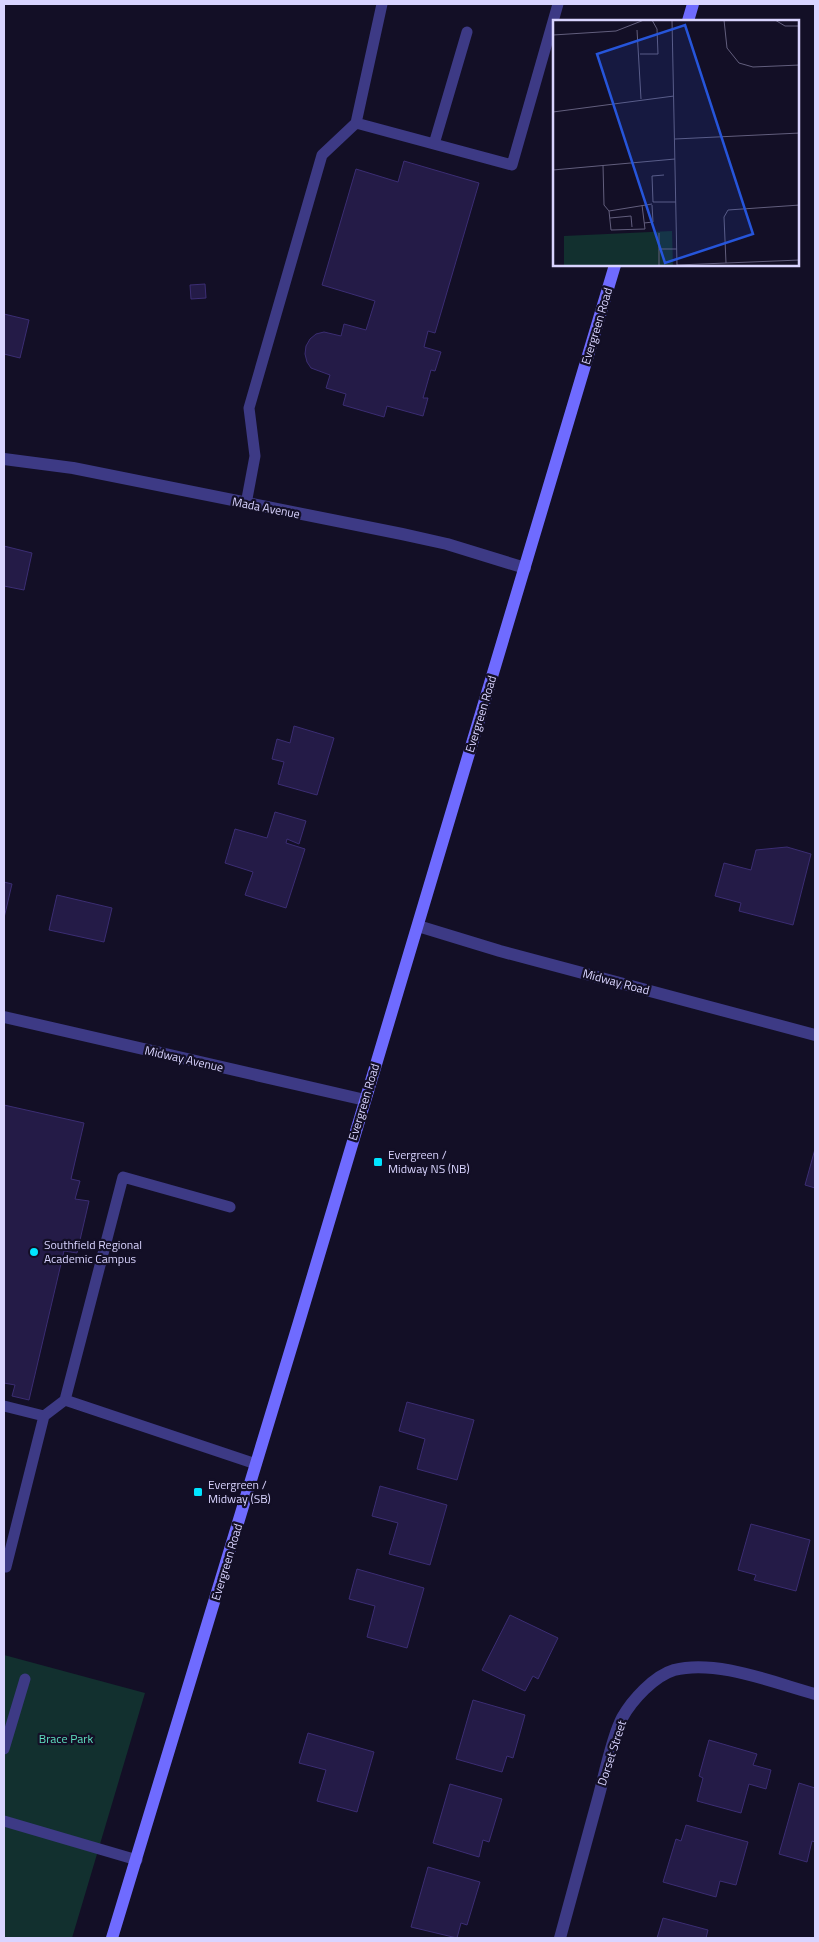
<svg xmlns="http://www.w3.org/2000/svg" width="819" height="1942" viewBox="0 0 819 1942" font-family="'Titillium Web',sans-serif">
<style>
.green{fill:#12302f}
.building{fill:#241b47;stroke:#3b2d73}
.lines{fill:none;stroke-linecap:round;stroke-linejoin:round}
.lane{stroke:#3d3a85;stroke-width:11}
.street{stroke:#3d3a85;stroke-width:12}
.secondary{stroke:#6f6bff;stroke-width:12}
.poi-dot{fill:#00e5ff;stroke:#130f26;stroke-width:2}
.labels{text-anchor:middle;stroke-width:4.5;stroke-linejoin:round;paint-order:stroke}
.street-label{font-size:12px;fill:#d9d4ff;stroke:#130f26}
.poi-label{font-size:12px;fill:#d9d4ff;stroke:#130f26;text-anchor:start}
.park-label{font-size:12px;fill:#5fe0c0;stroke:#130f26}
.inset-road{fill:none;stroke:#625e7d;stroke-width:1}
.view{fill:#2655da;fill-opacity:0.15;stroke:#2655da;stroke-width:2.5}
.inset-edge{fill:none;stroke:#d9d4ff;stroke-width:2.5}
</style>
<rect width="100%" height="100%" fill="#130f26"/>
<path class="green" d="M 4,1655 L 145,1693 L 72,1938 L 4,1938 Z"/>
<path class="building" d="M 404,161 L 479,183 L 435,333 L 428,331 L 424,347 L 441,352 L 435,371 L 431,370 L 423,398 L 428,398 L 423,416 L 387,406 L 384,417 L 343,405 L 346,394 L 326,388 L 330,375 L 311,368 L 307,362 L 305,354 L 306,346 L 310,339 L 316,334 L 324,332 L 341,336 L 344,324 L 366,330 L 375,301 L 322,285 L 356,169 L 398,182 Z
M 205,284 L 206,298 L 191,299 L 190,285 Z
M 4,314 L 29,320 L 20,358 L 4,354 Z
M 4,546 L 32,553 L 24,590 L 4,586 Z
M 294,726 L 334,738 L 317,795 L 278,784 L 284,762 L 272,759 L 277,739 L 290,743 Z
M 275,812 L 306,821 L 299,844 L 287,839 L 286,843 L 305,849 L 286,908 L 245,895 L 253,872 L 225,863 L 235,829 L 267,838 Z
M 787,847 L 811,854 L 793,925 L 739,911 L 741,903 L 715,896 L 724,863 L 751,870 L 756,850 Z
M 4,882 L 12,884 L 4,918 Z
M 57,895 L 112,908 L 104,942 L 49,930 Z
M 4,1105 L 84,1123 L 71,1179 L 80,1181 L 75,1199 L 89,1201 L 77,1253 L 64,1251 L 29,1400 L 12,1396 L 15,1385 L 4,1383 Z
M 815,1149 L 815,1188 L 805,1185 Z
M 407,1402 L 474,1420 L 457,1480 L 417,1469 L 425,1439 L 399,1431 Z
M 380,1486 L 447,1505 L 430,1565 L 389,1554 L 398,1523 L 372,1516 Z
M 751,1524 L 810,1540 L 796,1591 L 754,1580 L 756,1575 L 738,1570 Z
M 357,1569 L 424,1588 L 407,1648 L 367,1637 L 375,1606 L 349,1599 Z
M 510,1615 L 558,1638 L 538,1679 L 533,1676 L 525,1691 L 482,1670 Z
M 473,1700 L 525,1715 L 513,1758 L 507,1756 L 502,1772 L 456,1759 Z
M 308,1733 L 374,1752 L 357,1812 L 317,1801 L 326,1770 L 299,1763 Z
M 709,1740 L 757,1754 L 753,1765 L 771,1770 L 766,1789 L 749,1784 L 741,1813 L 697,1801 L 703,1778 L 699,1776 Z
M 799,1783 L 815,1788 L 815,1842 L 812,1841 L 807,1862 L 779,1854 Z
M 450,1784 L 502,1799 L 489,1842 L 483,1840 L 479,1857 L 433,1843 Z
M 686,1825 L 748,1842 L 736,1885 L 720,1881 L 716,1897 L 663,1882 L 676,1839 L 681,1841 Z
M 428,1867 L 480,1882 L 467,1925 L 461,1923 L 457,1938 L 411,1927 Z
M 663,1918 L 708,1930 L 706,1938 L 657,1938 Z"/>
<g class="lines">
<path class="lane" d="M 356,123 L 512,165 L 558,4
M 434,144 L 467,32
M 246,504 L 255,456 L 249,408 L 322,155 L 356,123 L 382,4
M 230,1207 L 123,1177 L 65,1400 L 256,1464
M 4,1406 L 44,1416
M 4,1566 L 6,1567 L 44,1416 L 65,1400
M 4,1749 L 25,1679
M 4,1821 L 137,1860"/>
<path class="street" d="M 4,459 L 73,468 L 402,534 L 447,544 L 525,568
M 418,926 L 500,951 L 815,1035
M 4,1017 L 365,1100
M 560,1938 C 573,1890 586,1843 599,1795 C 605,1773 612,1737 622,1718 C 632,1700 654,1676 674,1670 C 717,1659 774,1683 815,1694"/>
<path class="secondary" d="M 688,21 L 693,4
M 112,1938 L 299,1322 L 615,265"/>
</g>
<g class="poi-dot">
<rect x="373" y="1157" width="10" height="10" rx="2.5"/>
<circle cx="34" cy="1252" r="5"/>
<rect x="193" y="1487" width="10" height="10" rx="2.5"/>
</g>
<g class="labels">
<g class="street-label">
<text transform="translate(597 326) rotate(-73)" y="4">Evergreen Road</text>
<text transform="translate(266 508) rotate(11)" y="4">Mada Avenue</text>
<text transform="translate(481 714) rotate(-73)" y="4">Evergreen Road</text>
<text transform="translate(616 982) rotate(15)" y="4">Midway Road</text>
<text transform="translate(184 1059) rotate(13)" y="4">Midway Avenue</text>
<text transform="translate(364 1102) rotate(-73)" y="4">Evergreen Road</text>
<text transform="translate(227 1562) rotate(-73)" y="4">Evergreen Road</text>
<text transform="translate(612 1753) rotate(-72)" y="4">Dorset Street</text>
</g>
<g class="poi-label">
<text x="388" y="1159">Evergreen /<tspan x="388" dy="14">Midway NS (NB)</tspan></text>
<text x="44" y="1249">Southfield Regional<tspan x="44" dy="14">Academic Campus</tspan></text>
<text x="208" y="1489">Evergreen /<tspan x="208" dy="14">Midway (SB)</tspan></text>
</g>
<g class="park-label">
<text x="66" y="1743">Brace Park</text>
</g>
</g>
<g transform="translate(553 20)">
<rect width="246" height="246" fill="#130f26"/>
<path d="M 119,211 L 120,246 L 11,246 L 11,216 Z" fill="#12302f"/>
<path class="inset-road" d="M 119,0 L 124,246M 171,0 L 174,28 L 186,43 L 200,47 L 247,45M 222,0 L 232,6 L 247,6M 84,10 L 88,79M 0,15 L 63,11 L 91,0M 87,34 L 105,34 L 104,9 L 99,0M 0,92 L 121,76M 122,119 L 247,113M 50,145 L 51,185 L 56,191 L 58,210 L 92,209 L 89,185M 0,150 L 122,139M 111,155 L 99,156 L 100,182 L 123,182M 56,191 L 99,184M 57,198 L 78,196 L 79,207M 91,203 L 100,202 L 99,185M 106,213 L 106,245M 106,229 L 124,229M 173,243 L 171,197 L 175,190 L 247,185M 124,245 L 247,240"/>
<path class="view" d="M 132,5 L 200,214 L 112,243 L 44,34 Z"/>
<rect width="246" height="246" class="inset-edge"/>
</g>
<rect width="819" height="1942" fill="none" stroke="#d9d4ff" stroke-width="10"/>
</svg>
